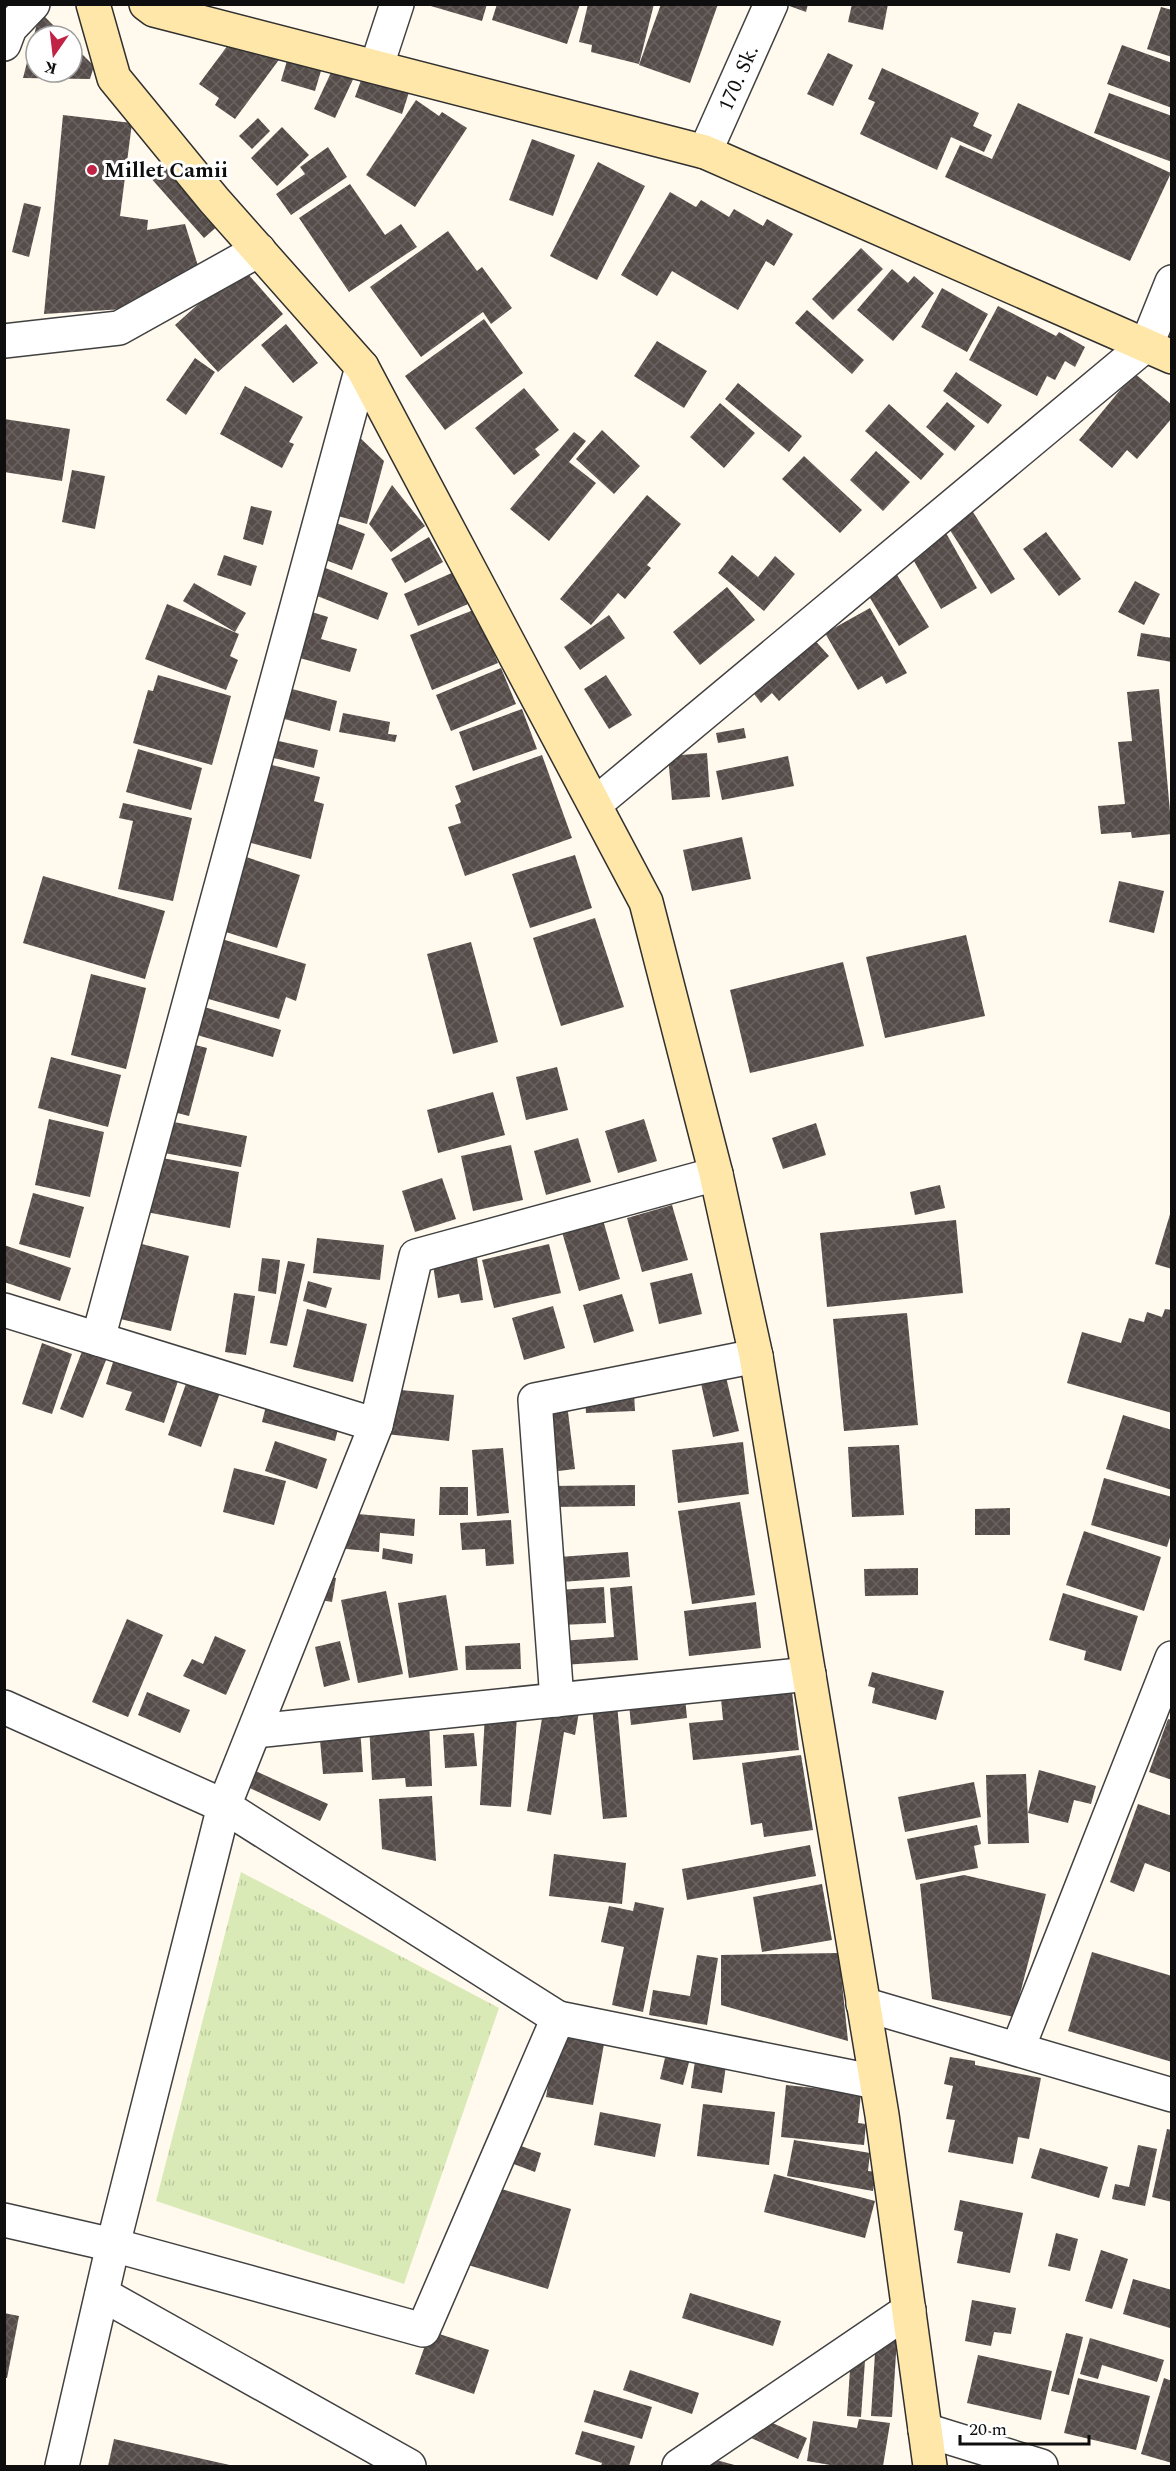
<svg xmlns="http://www.w3.org/2000/svg" width="1176" height="2471" viewBox="0 0 1176 2471" font-family="Spectral,serif">
<style>
.park{fill:url(#park-tufts)}
.building{fill:url(#building-cross-hatch)}
.lines{fill:none;stroke-linecap:round;stroke-linejoin:round}
.street-casing{stroke:#414141;stroke-width:36}
.secondary-casing{stroke:#303030;stroke-width:36}
.street{stroke:#fff;stroke-width:33}
.secondary{stroke:#ffe7a9;stroke-width:33}
.poi-dot{fill:#c02345;stroke:#fff;stroke-width:2}
.labels{text-anchor:middle;stroke-width:6;stroke-linejoin:round;paint-order:stroke}
.street-label{font-size:21px;fill:#0e0e0e;stroke:#fff}
.poi-label{font-size:21px;font-weight:bold;fill:#0e0e0e;stroke:#fff;text-anchor:start}
</style>
<defs>
<pattern id="park-tufts" width="24" height="20" patternUnits="userSpaceOnUse" patternTransform="scale(1.5)"><rect width="24" height="20" fill="#daeab7"/><path d="M3 7l-1-3M5 7V3M7 7l1-3M15 17l-1-3M17 17v-4M19 17l1-3" fill="none" stroke="#bac89c"/></pattern>
<pattern id="building-cross-hatch" width="8" height="8" patternUnits="userSpaceOnUse" patternTransform="scale(1.5)"><rect width="8" height="8" fill="#564d4a"/><path d="M0 0l8 8M0 8l8-8" fill="none" stroke="#696260"/></pattern>
</defs>
<rect width="100%" height="100%" fill="#fff9ee"/>
<path class="park" d="M 241,1872 L 499,2008 L 404,2284 L 156,2201 Z"/>
<path class="building" d="M 424,4 L 487,4 L 482,21 Z
M 497,4 L 580,4 L 567,44 L 492,20 Z
M 588,4 L 654,4 L 639,64 L 591,52 L 592,45 L 579,42 Z
M 661,4 L 718,4 L 690,83 L 639,65 Z
M 784,4 L 808,4 L 806,12 Z
M 852,4 L 888,4 L 883,30 L 848,22 Z
M 1161,7 L 1172,10 L 1172,57 L 1147,49 Z
M 40,12 L 64,36 L 36,36 L 36,72 L 72,72 L 72,44 L 94,66 L 90,79 L 23,78 Z
M 237,33 L 281,57 L 235,119 L 215,105 L 219,98 L 199,84 Z
M 1122,45 L 1172,63 L 1172,108 L 1107,84 Z
M 828,53 L 853,65 L 833,106 L 807,94 Z
M 289,54 L 323,64 L 315,91 L 281,81 Z
M 335,64 L 356,73 L 335,118 L 314,109 Z
M 882,68 L 979,113 L 973,126 L 992,135 L 984,152 L 951,137 L 937,170 L 860,134 L 875,102 L 868,99 Z
M 365,69 L 411,86 L 402,114 L 355,97 Z
M 1109,93 L 1172,116 L 1172,162 L 1094,133 Z
M 416,100 L 439,116 L 442,112 L 467,128 L 415,207 L 366,175 Z
M 1018,103 L 1171,173 L 1130,261 L 945,177 L 960,145 L 992,159 Z
M 63,115 L 132,123 L 120,216 L 148,220 L 147,230 L 185,224 L 199,269 L 140,308 L 44,314 Z
M 258,118 L 270,131 L 252,149 L 239,136 Z
M 282,127 L 309,155 L 277,186 L 251,158 Z
M 532,139 L 575,155 L 553,216 L 509,200 Z
M 328,147 L 347,177 L 291,215 L 276,194 L 305,174 L 300,167 Z
M 164,162 L 220,224 L 204,238 L 149,176 Z
M 598,162 L 645,186 L 597,280 L 550,256 Z
M 350,184 L 385,235 L 401,224 L 417,247 L 349,292 L 299,218 Z
M 670,192 L 696,207 L 701,200 L 729,217 L 734,209 L 763,226 L 767,219 L 793,234 L 774,266 L 766,261 L 738,310 L 672,271 L 657,296 L 621,275 Z
M 24,203 L 41,207 L 29,257 L 12,252 Z
M 448,231 L 477,271 L 482,267 L 512,308 L 491,324 L 483,312 L 421,357 L 370,287 Z
M 861,248 L 883,269 L 833,320 L 812,299 Z
M 241,266 L 283,314 L 218,372 L 175,325 Z
M 892,269 L 908,283 L 914,276 L 934,293 L 893,341 L 857,310 Z
M 942,288 L 988,314 L 967,352 L 921,327 Z
M 998,306 L 1056,336 L 1059,332 L 1085,347 L 1075,367 L 1065,361 L 1055,380 L 1047,376 L 1037,396 L 969,360 Z
M 807,310 L 864,360 L 852,374 L 795,323 Z
M 484,319 L 523,373 L 445,430 L 405,376 Z
M 286,324 L 318,363 L 293,383 L 261,345 Z
M 657,341 L 707,371 L 684,408 L 634,376 Z
M 195,358 L 215,372 L 186,415 L 166,400 Z
M 956,372 L 1002,405 L 988,424 L 943,391 Z
M 1134,373 L 1172,405 L 1172,418 L 1137,459 L 1127,450 L 1112,468 L 1079,440 Z
M 738,383 L 802,436 L 789,452 L 725,399 Z
M 245,386 L 303,417 L 289,442 L 294,444 L 282,468 L 220,434 Z
M 524,388 L 559,430 L 535,449 L 540,455 L 514,475 L 475,428 Z
M 947,402 L 975,426 L 955,451 L 926,427 Z
M 720,403 L 755,433 L 724,468 L 690,437 Z
M 889,404 L 944,454 L 921,480 L 865,431 Z
M 4,419 L 70,429 L 62,481 L 4,472 Z
M 350,428 L 384,461 L 367,524 L 327,513 Z
M 602,430 L 640,466 L 614,494 L 576,459 Z
M 574,432 L 586,441 L 569,462 L 596,483 L 549,541 L 510,509 Z
M 876,451 L 910,482 L 883,511 L 850,480 Z
M 804,456 L 862,510 L 840,533 L 782,479 Z
M 72,470 L 105,476 L 95,529 L 62,522 Z
M 392,485 L 425,526 L 391,552 L 369,524 Z
M 647,495 L 681,524 L 647,565 L 651,568 L 625,599 L 618,593 L 591,625 L 560,599 Z
M 251,506 L 272,511 L 263,545 L 243,539 Z
M 973,512 L 1015,579 L 991,594 L 948,527 Z
M 326,519 L 365,534 L 352,570 L 312,555 Z
M 1046,532 L 1081,579 L 1059,596 L 1023,549 Z
M 946,533 L 977,588 L 941,609 L 910,554 Z
M 429,537 L 443,562 L 405,583 L 391,559 Z
M 224,555 L 257,566 L 251,586 L 217,575 Z
M 732,555 L 758,577 L 775,556 L 795,574 L 764,611 L 718,573 Z
M 313,563 L 388,593 L 378,620 L 302,590 Z
M 894,570 L 929,627 L 899,646 L 864,588 Z
M 454,572 L 468,604 L 418,626 L 404,594 Z
M 1135,581 L 1160,594 L 1144,625 L 1118,612 Z
M 194,583 L 246,613 L 235,632 L 183,601 Z
M 727,587 L 755,620 L 700,665 L 673,632 Z
M 167,604 L 239,634 L 230,656 L 238,660 L 226,690 L 145,659 Z
M 870,608 L 907,673 L 886,684 L 882,676 L 858,690 L 825,633 Z
M 302,609 L 328,617 L 321,639 L 357,649 L 350,672 L 289,655 Z
M 476,609 L 498,663 L 432,690 L 410,635 Z
M 609,615 L 625,638 L 580,670 L 564,647 Z
M 1141,633 L 1172,638 L 1172,662 L 1137,656 Z
M 811,636 L 829,656 L 779,701 L 772,693 L 761,703 L 751,690 Z
M 501,668 L 516,704 L 451,731 L 436,695 Z
M 158,675 L 231,696 L 212,765 L 133,743 L 148,690 L 153,691 Z
M 606,675 L 632,715 L 609,729 L 584,689 Z
M 281,686 L 337,701 L 330,731 L 273,716 Z
M 1159,689 L 1172,834 L 1132,838 L 1131,832 L 1101,834 L 1098,806 L 1125,804 L 1118,742 L 1132,741 L 1127,692 Z
M 522,709 L 537,749 L 473,771 L 459,732 Z
M 343,713 L 390,722 L 388,734 L 397,735 L 395,742 L 339,732 Z
M 744,728 L 746,738 L 718,743 L 716,733 Z
M 270,739 L 318,750 L 314,768 L 266,756 Z
M 138,749 L 202,768 L 191,810 L 126,792 Z
M 707,753 L 710,797 L 672,800 L 668,756 Z
M 542,755 L 572,838 L 465,876 L 448,827 L 461,823 L 455,805 L 461,802 L 455,786 Z
M 788,756 L 794,786 L 722,800 L 716,771 Z
M 260,762 L 320,777 L 314,801 L 324,804 L 311,859 L 240,840 Z
M 123,803 L 192,818 L 173,901 L 118,889 L 133,821 L 119,818 Z
M 742,837 L 751,879 L 692,891 L 683,850 Z
M 237,854 L 300,875 L 277,948 L 213,928 Z
M 575,855 L 592,908 L 530,928 L 512,874 Z
M 43,876 L 165,911 L 145,979 L 23,943 Z
M 1119,881 L 1164,891 L 1154,933 L 1109,922 Z
M 595,918 L 624,1007 L 561,1026 L 533,938 Z
M 966,935 L 985,1016 L 885,1038 L 866,957 Z
M 215,937 L 306,964 L 296,1001 L 286,997 L 279,1019 L 198,996 Z
M 471,942 L 498,1042 L 453,1054 L 427,954 Z
M 843,962 L 864,1046 L 750,1073 L 730,990 Z
M 91,974 L 146,988 L 126,1069 L 71,1055 Z
M 191,1003 L 281,1030 L 273,1057 L 183,1031 Z
M 180,1041 L 207,1048 L 189,1116 L 162,1109 Z
M 51,1057 L 121,1075 L 108,1127 L 38,1108 Z
M 557,1067 L 568,1110 L 526,1120 L 516,1077 Z
M 493,1092 L 505,1135 L 438,1153 L 427,1110 Z
M 49,1119 L 104,1132 L 90,1197 L 35,1185 Z
M 158,1119 L 247,1136 L 241,1167 L 153,1151 Z
M 644,1119 L 657,1161 L 618,1173 L 605,1131 Z
M 816,1123 L 826,1155 L 783,1169 L 772,1138 Z
M 578,1138 L 591,1182 L 546,1195 L 534,1151 Z
M 511,1145 L 523,1200 L 473,1211 L 461,1156 Z
M 151,1156 L 239,1172 L 230,1228 L 141,1211 Z
M 442,1178 L 456,1219 L 415,1232 L 402,1191 Z
M 940,1185 L 945,1208 L 915,1215 L 910,1192 Z
M 33,1193 L 84,1207 L 70,1258 L 19,1244 Z
M 672,1205 L 688,1260 L 642,1272 L 627,1218 Z
M 1171,1211 L 1172,1212 L 1172,1269 L 1155,1264 Z
M 603,1220 L 620,1279 L 579,1291 L 562,1232 Z
M 956,1220 L 963,1293 L 827,1307 L 820,1233 Z
M 317,1238 L 384,1245 L 380,1280 L 313,1273 Z
M 130,1241 L 189,1256 L 171,1331 L 112,1317 Z
M 549,1244 L 561,1293 L 494,1308 L 482,1260 Z
M 4,1245 L 71,1268 L 60,1301 L 4,1282 Z
M 262,1258 L 280,1260 L 276,1294 L 258,1291 Z
M 477,1258 L 483,1300 L 461,1303 L 459,1294 L 438,1298 L 433,1265 Z
M 288,1261 L 305,1264 L 287,1346 L 270,1343 Z
M 692,1273 L 702,1314 L 659,1324 L 650,1283 Z
M 308,1281 L 332,1288 L 326,1308 L 303,1301 Z
M 234,1293 L 255,1296 L 246,1355 L 225,1352 Z
M 622,1294 L 634,1331 L 594,1343 L 583,1305 Z
M 553,1306 L 565,1348 L 524,1360 L 512,1318 Z
M 307,1309 L 367,1324 L 353,1382 L 293,1367 Z
M 1165,1309 L 1172,1310 L 1172,1413 L 1067,1383 L 1082,1332 L 1121,1343 L 1129,1318 L 1144,1322 L 1147,1312 L 1162,1317 Z
M 907,1313 L 918,1425 L 844,1431 L 833,1319 Z
M 86,1341 L 110,1350 L 83,1418 L 60,1409 Z
M 42,1343 L 72,1354 L 52,1414 L 22,1404 Z
M 115,1356 L 179,1378 L 164,1423 L 125,1410 L 132,1392 L 106,1384 Z
M 725,1373 L 739,1431 L 713,1437 L 700,1379 Z
M 189,1375 L 222,1387 L 201,1447 L 168,1435 Z
M 390,1389 L 454,1395 L 449,1441 L 386,1434 Z
M 634,1393 L 635,1411 L 586,1413 L 585,1396 Z
M 268,1398 L 341,1417 L 335,1441 L 262,1422 Z
M 567,1404 L 575,1469 L 550,1472 L 542,1406 Z
M 1123,1415 L 1172,1430 L 1172,1490 L 1106,1469 Z
M 275,1441 L 327,1459 L 317,1489 L 265,1471 Z
M 743,1442 L 749,1494 L 678,1503 L 672,1450 Z
M 899,1445 L 904,1515 L 852,1517 L 848,1447 Z
M 503,1448 L 509,1513 L 477,1516 L 472,1450 Z
M 234,1468 L 286,1481 L 274,1525 L 223,1512 Z
M 1104,1478 L 1172,1497 L 1172,1531 L 1167,1547 L 1091,1525 Z
M 635,1485 L 635,1506 L 550,1507 L 550,1486 Z
M 440,1487 L 468,1487 L 468,1515 L 439,1515 Z
M 740,1502 L 755,1595 L 692,1604 L 678,1511 Z
M 1010,1508 L 1010,1535 L 975,1535 L 975,1509 Z
M 346,1513 L 415,1519 L 414,1536 L 380,1533 L 379,1552 L 336,1548 Z
M 511,1520 L 514,1564 L 486,1566 L 485,1549 L 462,1550 L 460,1523 Z
M 1084,1531 L 1161,1557 L 1144,1611 L 1066,1585 Z
M 383,1548 L 413,1554 L 412,1564 L 382,1559 Z
M 628,1552 L 630,1577 L 561,1582 L 559,1557 Z
M 918,1568 L 918,1595 L 865,1596 L 864,1569 Z
M 320,1574 L 336,1578 L 332,1602 L 315,1599 Z
M 632,1586 L 638,1660 L 563,1665 L 561,1641 L 614,1637 L 610,1588 Z
M 604,1587 L 606,1623 L 560,1625 L 558,1590 Z
M 386,1591 L 403,1674 L 358,1683 L 341,1600 Z
M 1063,1593 L 1138,1616 L 1121,1671 L 1084,1660 L 1086,1651 L 1049,1640 Z
M 446,1595 L 458,1670 L 409,1678 L 398,1603 Z
M 756,1602 L 761,1648 L 689,1656 L 684,1611 Z
M 127,1619 L 163,1635 L 128,1717 L 92,1702 Z
M 215,1636 L 246,1650 L 226,1695 L 183,1676 L 192,1659 L 203,1664 Z
M 340,1641 L 350,1680 L 324,1687 L 315,1647 Z
M 520,1643 L 521,1669 L 466,1670 L 465,1646 Z
M 872,1672 L 944,1691 L 936,1720 L 872,1703 L 875,1688 L 868,1686 Z
M 147,1692 L 190,1710 L 180,1733 L 138,1715 Z
M 792,1692 L 799,1750 L 693,1760 L 689,1723 L 723,1720 L 721,1699 Z
M 685,1697 L 687,1718 L 631,1725 L 629,1704 Z
M 617,1704 L 627,1817 L 603,1819 L 592,1707 Z
M 544,1706 L 579,1712 L 575,1735 L 564,1732 L 551,1815 L 527,1811 Z
M 485,1714 L 517,1716 L 511,1807 L 480,1805 Z
M 1168,1719 L 1172,1720 L 1172,1780 L 1149,1772 Z
M 429,1721 L 432,1786 L 406,1787 L 405,1778 L 372,1780 L 369,1724 Z
M 360,1726 L 363,1772 L 323,1774 L 319,1729 Z
M 474,1733 L 477,1766 L 445,1768 L 443,1735 Z
M 801,1755 L 813,1830 L 764,1837 L 762,1823 L 751,1825 L 742,1763 Z
M 249,1768 L 328,1804 L 320,1821 L 241,1784 Z
M 1039,1770 L 1096,1786 L 1091,1804 L 1074,1800 L 1068,1823 L 1028,1813 Z
M 1026,1774 L 1029,1843 L 988,1844 L 986,1775 Z
M 974,1782 L 981,1817 L 905,1832 L 898,1797 Z
M 432,1796 L 436,1861 L 382,1849 L 379,1799 Z
M 1138,1804 L 1172,1816 L 1172,1873 L 1145,1863 L 1134,1892 L 1110,1882 Z
M 977,1825 L 981,1844 L 974,1846 L 978,1868 L 916,1880 L 907,1839 Z
M 810,1845 L 816,1876 L 687,1900 L 682,1869 Z
M 554,1854 L 626,1863 L 622,1904 L 549,1896 Z
M 964,1875 L 1046,1894 L 1014,2017 L 932,1999 L 920,1884 Z
M 822,1884 L 832,1940 L 762,1952 L 753,1897 Z
M 635,1902 L 664,1908 L 643,2012 L 612,2005 L 624,1947 L 601,1942 L 609,1906 L 633,1911 Z
M 1092,1952 L 1172,1976 L 1172,2062 L 1068,2031 Z
M 839,1953 L 848,2041 L 721,2005 L 721,1955 Z
M 697,1955 L 718,1958 L 707,2025 L 649,2015 L 653,1990 L 690,1996 Z
M 556,2036 L 604,2044 L 593,2105 L 546,2097 Z
M 668,2045 L 692,2051 L 683,2085 L 660,2079 Z
M 696,2054 L 727,2059 L 722,2093 L 691,2088 Z
M 950,2057 L 975,2061 L 975,2065 L 1041,2078 L 1029,2139 L 1018,2137 L 1013,2164 L 948,2152 L 955,2120 L 946,2119 L 953,2086 L 944,2084 Z
M 786,2085 L 861,2093 L 858,2123 L 866,2124 L 864,2145 L 781,2137 Z
M 703,2104 L 775,2112 L 769,2165 L 697,2156 Z
M 600,2112 L 661,2124 L 655,2157 L 594,2145 Z
M 1167,2129 L 1172,2130 L 1172,2202 L 1152,2197 Z
M 794,2140 L 870,2153 L 868,2171 L 876,2172 L 873,2191 L 787,2176 Z
M 518,2145 L 541,2153 L 535,2172 L 511,2163 Z
M 1138,2145 L 1157,2149 L 1145,2206 L 1112,2199 L 1115,2184 L 1129,2187 Z
M 1040,2148 L 1108,2167 L 1099,2198 L 1031,2178 Z
M 774,2174 L 875,2201 L 865,2238 L 764,2212 Z
M 491,2186 L 571,2209 L 548,2289 L 468,2265 Z
M 960,2200 L 1023,2213 L 1010,2273 L 957,2263 L 963,2232 L 954,2230 Z
M 1056,2233 L 1078,2239 L 1070,2271 L 1048,2266 Z
M 1101,2250 L 1128,2259 L 1112,2309 L 1085,2301 Z
M 1133,2279 L 1172,2290 L 1170,2328 L 1123,2314 Z
M 690,2293 L 781,2321 L 773,2346 L 682,2318 Z
M 972,2300 L 1016,2308 L 1011,2334 L 994,2332 L 991,2346 L 965,2341 Z
M 4,2313 L 19,2316 L 7,2378 L 4,2378 Z
M 430,2331 L 489,2350 L 474,2394 L 415,2374 Z
M 1066,2333 L 1083,2337 L 1069,2395 L 1051,2391 Z
M 876,2337 L 897,2338 L 892,2417 L 871,2416 Z
M 1090,2338 L 1164,2360 L 1157,2382 L 1102,2365 L 1098,2379 L 1080,2374 Z
M 866,2347 L 861,2417 L 847,2416 L 851,2353 Z
M 978,2355 L 1052,2371 L 1041,2420 L 967,2403 Z
M 630,2370 L 699,2393 L 692,2414 L 623,2390 Z
M 1078,2378 L 1150,2396 L 1136,2450 L 1064,2433 Z
M 1164,2378 L 1172,2381 L 1172,2463 L 1141,2454 Z
M 594,2390 L 652,2407 L 642,2439 L 584,2422 Z
M 761,2418 L 807,2438 L 798,2459 L 742,2434 Z
M 859,2419 L 890,2423 L 883,2466 L 836,2466 L 807,2461 L 813,2421 L 857,2428 Z
M 582,2431 L 635,2446 L 629,2466 L 601,2466 L 602,2463 L 575,2454 Z
M 114,2439 L 234,2466 L 108,2466 Z
M 695,2454 L 738,2466 L 692,2466 Z"/>
<g class="lines">
<g class="street-casing">
<g id="street">
<path d="M 4,44 L 10,28 L 33,4"/>
<path d="M 377,65 L 397,4"/>
<path id="s1" d="M 705,152 L 771,4"/>
<path d="M 4,341 L 119,328 L 259,250"/>
<path d="M 595,804 L 1147,344 L 1172,282"/>
<path d="M 4,1310 L 376,1425"/>
<path d="M 98,1339 L 362,367"/>
<path d="M 557,1700 L 535,1400 L 756,1356"/>
<path d="M 4,1707 L 224,1806 L 558,2018 L 423,2330 L 113,2245 L 4,2220"/>
<path d="M 255,1731 L 809,1674"/>
<path d="M 863,2004 L 1172,2095"/>
<path d="M 558,2018 L 876,2082"/>
<path d="M 1018,2048 L 1172,1658"/>
<path d="M 102,2294 L 409,2466"/>
<path d="M 925,2430 L 1041,2466"/>
<path d="M 62,2466 L 113,2245 L 224,1806 L 376,1425 L 416,1256 L 716,1174"/>
<path d="M 679,2466 L 909,2310"/>
</g>
</g>
<g class="secondary-casing">
<path id="secondary" d="M 93,4 L 114,78 L 214,200 L 362,367 L 646,902 L 716,1174 L 756,1356 L 882,2115 L 930,2466
M 146,4 L 154,10 L 705,152 L 1172,357"/>
</g>
<use href="#street" class="street"/>
<use href="#secondary" class="secondary"/>
</g>
<circle class="poi-dot" cx="92" cy="170" r="6"/>
<g class="labels">
<g class="street-label">
<text dy="7" stroke="none"><textPath href="#s1" startOffset="81">170. Sk.</textPath></text>
</g>
<g class="poi-label">
<text x="104" y="177">Millet Camii</text>
</g>
</g>
<rect width="1176" height="2471" fill="none" stroke="#0e0e0e" stroke-width="12"/>
<g transform="translate(54 54) rotate(194)"><circle r="28" fill="#ffffff" stroke="#9f9f9f" stroke-width="1.5"/>
<path d="M0-4.5L10 22L0 15L-10 22Z" fill="#c02345"/>
<text y="-9" font-size="16" font-weight="bold" text-anchor="middle" fill="#0e0e0e">K</text>
</g>
<path d="M960 2435v9h129v-9" fill="none" stroke="#0e0e0e" stroke-width="3"/>
<text x="969" y="2435" font-size="18" fill="#0e0e0e" stroke="#ffffff" stroke-width="4.5" paint-order="stroke">20 m</text>
</svg>
